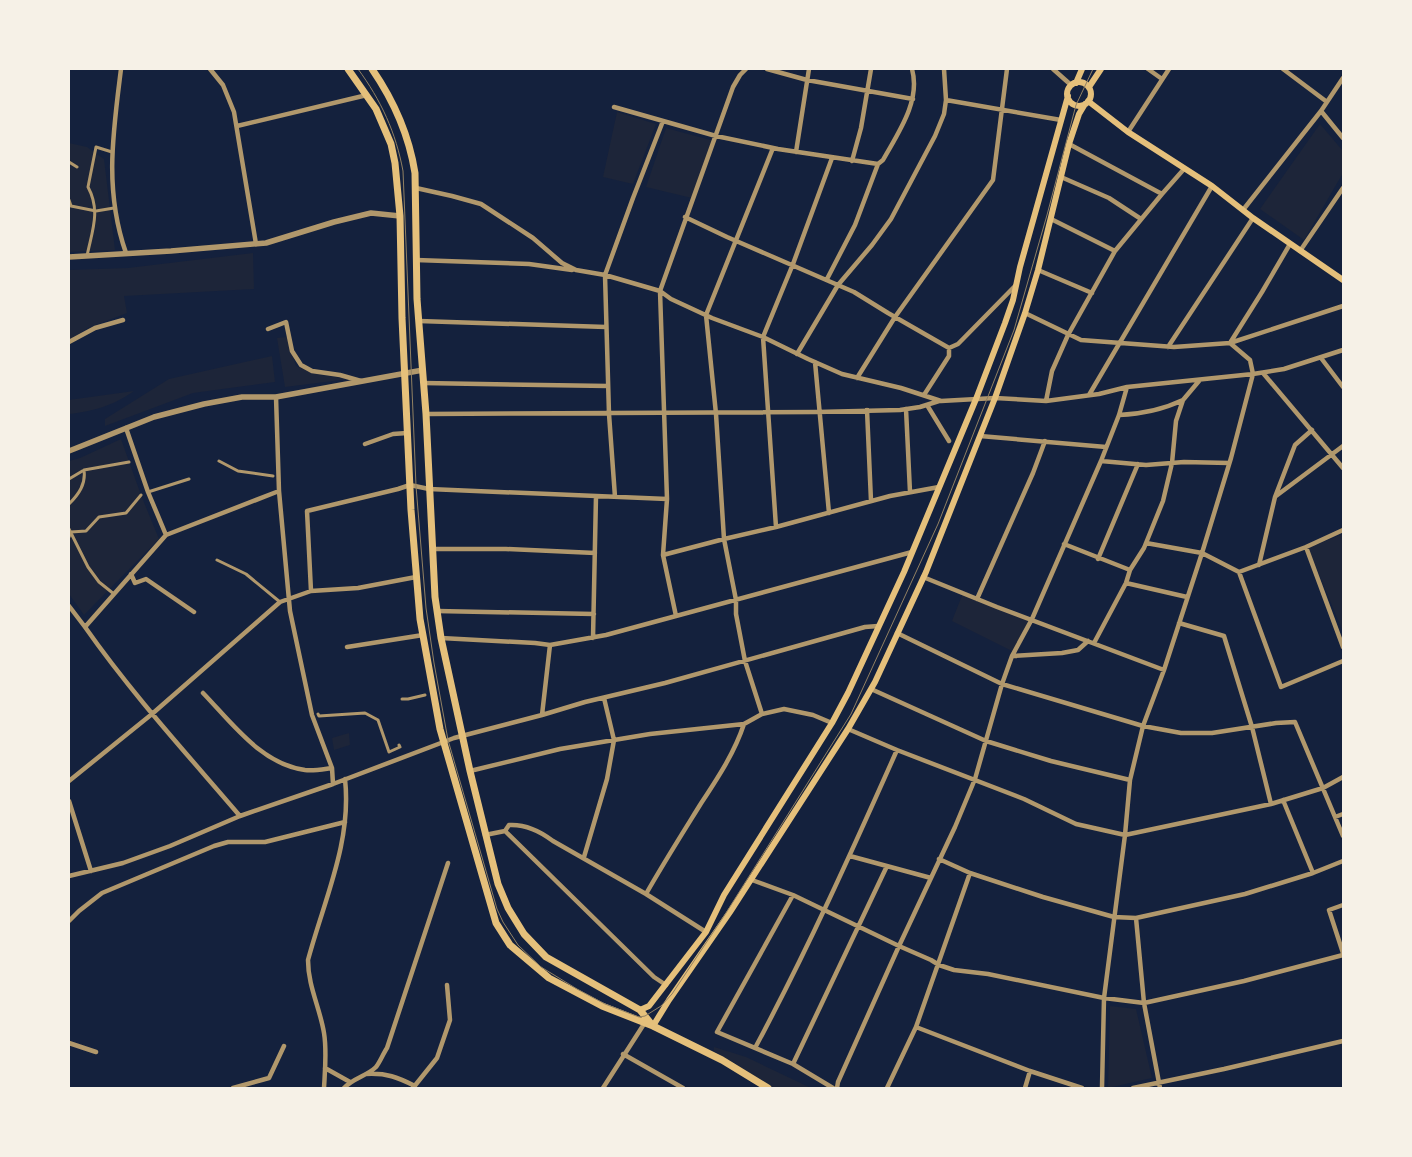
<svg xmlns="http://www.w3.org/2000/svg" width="1412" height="1157" viewBox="0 0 1412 1157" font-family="Rubik,sans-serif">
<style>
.green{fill:#1d2539}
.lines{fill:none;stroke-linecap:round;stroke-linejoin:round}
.pedestrian{stroke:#b1986c;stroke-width:3}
.minor{stroke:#b1986c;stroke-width:4.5}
.tertiary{stroke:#b1986c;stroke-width:5.5}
.secondary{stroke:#e5c07b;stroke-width:6}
.primary{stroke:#e5c07b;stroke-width:7}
.tram{stroke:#918062;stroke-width:1}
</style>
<rect width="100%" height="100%" fill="#14213d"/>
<path class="green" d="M 617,112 L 656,124 L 633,184 L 603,177 Z
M 1320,124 L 1343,151 L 1343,173 L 1304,240 L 1260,209 Z
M 666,128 L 714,141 L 692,198 L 646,187 Z
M 69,143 L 87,147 L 104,159 L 115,250 L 69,252 Z
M 253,253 L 254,289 L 124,296 L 127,313 L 88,328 L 69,340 L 69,270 L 128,268 Z
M 287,337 L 296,366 L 321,375 L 349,379 L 285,387 L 277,338 Z
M 272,356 L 275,382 L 193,393 L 105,426 L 105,419 L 169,379 Z
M 134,391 C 112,406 95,411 69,414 L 69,400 Z
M 121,439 L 141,495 L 159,539 L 84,615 L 69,594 L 69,461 L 80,458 Z
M 1343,534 L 1343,632 L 1308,548 Z
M 963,593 L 1032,619 L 1014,652 L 952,621 Z
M 349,733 L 350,745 L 334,750 L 332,738 Z
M 1110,1006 L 1136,1009 L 1152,1078 L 1108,1088 Z
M 714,1047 L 746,1057 L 811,1088 L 774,1088 L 714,1051 Z"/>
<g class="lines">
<path class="pedestrian" d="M 69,162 L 77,167
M 69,200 L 71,206 L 96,211 L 114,208
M 87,256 C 92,231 101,211 88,187 L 96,147 L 112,152
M 219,461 L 238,471 L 273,476
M 69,479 L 84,470 L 129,462
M 148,492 L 189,479
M 69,504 C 79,494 86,484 84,470
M 69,529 L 88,567 L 99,582 L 114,594
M 69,537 L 71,532 L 86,531 L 99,517 L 126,513 L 141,495
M 217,560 L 246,574 L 280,602
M 402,699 L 408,699 L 425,695
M 318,714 L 319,716 L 365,713 L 378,720 L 389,752 L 400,747 L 399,745"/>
<path class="minor" d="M 121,69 C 113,133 104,190 126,253
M 210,69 L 223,85 L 234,112 L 256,244
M 767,69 L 807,80 L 913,99
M 1053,69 L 1071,85
M 1148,69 L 1162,79
M 1283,69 L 1327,102
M 946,100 L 1061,120
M 614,107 L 716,136 L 778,149 L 878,164
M 1321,111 L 1343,138
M 237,126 L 367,95
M 1128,132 L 1169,69
M 1069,144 L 1162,194
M 796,152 L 809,69
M 852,161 L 861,128 L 871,69
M 1061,177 L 1109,198 L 1141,219
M 416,188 L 452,196 L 481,204 L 533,238 L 562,263 L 576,270 L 605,275 L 660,291 L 671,299 L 712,318 L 763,337 L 808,359 L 842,374 L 901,388 L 941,401 L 995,398 L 1046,401 L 1099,394 L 1127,387 L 1253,374 L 1250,360 L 1230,343 L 1262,292 L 1290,244
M 1243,210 L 1321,111 L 1343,78
M 685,217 L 727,237 L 854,292 L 888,313 L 949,348 L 958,344 L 1015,286
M 1051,219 L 1115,251
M 1300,251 L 1343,188
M 416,260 L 529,264 L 572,270
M 1038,270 L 1092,293
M 827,279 L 855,225 L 878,164 L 883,160 C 898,133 921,101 912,69
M 1025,313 L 1081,340 L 1174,347 L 1230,343 L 1343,306
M 419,321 L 606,327
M 268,329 L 286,322 L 292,351 L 301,365 L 312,371 L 340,375 L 361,381
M 69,342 L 95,328 L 123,320
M 1168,347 L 1253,218
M 797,354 L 838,285 L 872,245 L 891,219 L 935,136 L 944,114 L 946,100 L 944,69
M 1321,358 L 1343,387
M 815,362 L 829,513
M 1263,373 L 1343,468
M 857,378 L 895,317 L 993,180 L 1007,69
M 423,383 L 608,386
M 924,395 L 949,356 L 949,348
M 1089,395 L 1212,186
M 276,397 L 279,491 L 290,611 L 312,715 L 332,768 L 333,784
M 1046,401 L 1052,371 L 1068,335 L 1115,251 L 1162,194 L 1184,169
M 927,405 L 949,441
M 906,409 L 910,492
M 867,410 L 871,501
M 426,414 L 817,412 L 900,410 L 920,407 L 939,401
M 1119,415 C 1142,414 1162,410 1183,400
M 126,428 L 148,492 L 166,535 L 85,627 C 132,694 187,754 240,816
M 980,436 L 1106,447
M 365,444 L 393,434 L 407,433
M 1101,461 L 1146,465 L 1184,462 L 1229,463
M 1276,496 L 1343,446
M 615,497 L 609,414 L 605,275 L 633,198 L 663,121
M 776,527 L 763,337 L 793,264 L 832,158
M 166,535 L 279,491
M 1146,543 L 1202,553 L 1239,572 L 1306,547 L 1343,530
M 1064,544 L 1130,570
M 1306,547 L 1343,647
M 433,549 L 506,549 L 595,553
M 663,555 L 724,539 L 776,527 L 890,496 L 939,487
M 1098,559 L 1138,464
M 1259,565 L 1275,497 L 1295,445 L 1312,430
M 1239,572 L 1281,687 L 1343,661
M 131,574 L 135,583 L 146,579 L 194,612
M 923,577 L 997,607 L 1164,670
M 1126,583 L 1187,597
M 311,591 L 307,511 L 398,489 L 410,485 L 429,489 L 667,499
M 977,599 L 1033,473 L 1045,441
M 69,606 L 85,627
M 437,611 L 594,614
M 676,616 L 663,555 L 667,499 L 660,291 L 733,87 L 740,75 L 746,69
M 1179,623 L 1224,636 L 1252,727 L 1271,804
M 897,633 L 1002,684 L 1143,726 L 1181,733 L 1212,733 L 1276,723 L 1295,722 L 1343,836
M 441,638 L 535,643 L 550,645 L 606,635 L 912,552
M 593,638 L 596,496
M 1094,643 L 1126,583 L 1130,570 L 1144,548 L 1163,501 L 1172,463 L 1176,421 L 1183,400 L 1199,381
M 347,647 L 423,635
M 1012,656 L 1062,653 L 1078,650 L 1088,641
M 871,689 L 986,741 L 1051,761 L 1130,780
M 203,693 C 232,723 261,764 305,770 C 314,771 324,769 332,768
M 762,714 L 745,661 L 736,614 L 736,600 L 724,539 L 716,414 L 706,315 L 773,148
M 542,715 L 550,645
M 848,729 L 897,750 L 1024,799 L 1076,824 L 1125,835 L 1271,804 L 1323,788 L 1343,777
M 470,771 L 560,749 L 650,734 L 744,724 L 762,714 L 784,709 L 813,715 L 832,723
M 69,781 L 152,714 L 280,602 L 311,591 L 358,588 L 416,577
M 1283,800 L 1313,873
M 69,801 L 91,871
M 1335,817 L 1343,814
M 505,831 L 509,825 C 526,824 540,831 553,841 L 646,894 L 706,932
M 505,831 L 654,977 L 666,985
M 485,835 L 505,831
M 850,856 L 931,878
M 584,857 L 607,779 L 614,740 L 604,698
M 939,859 L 970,873 L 1043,897 L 1114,917 L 1136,918 L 1245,894 L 1313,873 L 1343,861
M 69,876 L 123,863 L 170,846 L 240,816 L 333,784 L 454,738 L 542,715 L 585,702 L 665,683 L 865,627 L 878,626
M 752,880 L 793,895 L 899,946 L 931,960 L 939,965 L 954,970 L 988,974 L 1104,998 L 1144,1003 L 1244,981 L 1343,955
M 646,894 C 663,864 682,834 700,805 C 717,779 734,754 744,724
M 793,895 L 717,1032 L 793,1064 L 833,1088
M 1343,905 L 1329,910 L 1343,953
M 1136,918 L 1144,1003 L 1160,1088
M 69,921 L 79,911 L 102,893 L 214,846 L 228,842 L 265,842 L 345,822
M 916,1027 L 1030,1071 L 1082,1088
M 69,1043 L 96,1052
M 755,1048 C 807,951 852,851 897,750
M 623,1054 L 683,1088
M 793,1064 L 887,866
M 325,1068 L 350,1082
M 366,1074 C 387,1073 397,1077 415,1086
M 233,1088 L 269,1078 L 284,1046
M 324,1088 C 325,1070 327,1051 324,1033 C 320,1008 308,986 308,960 C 324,900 352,842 345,779
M 344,1088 C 353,1078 367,1076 376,1067 C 380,1062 383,1054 387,1048 L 448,863
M 413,1088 L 437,1058 L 450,1020 L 447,985
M 603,1088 L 644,1024
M 837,1088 L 838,1082 L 899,946 L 955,827 L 975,779 L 1002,684 L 1012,656 L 1032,619 L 1101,461 L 1119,415 L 1127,387
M 887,1088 L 916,1027 L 970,873
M 1025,1088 L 1030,1071
M 1102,1088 L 1104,998 L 1125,835 L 1130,780 L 1143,726 L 1164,670 L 1202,553 L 1231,458 L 1253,374 L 1284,369 L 1343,350
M 1133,1088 L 1224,1069 L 1343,1041"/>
<path class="tertiary" d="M 69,257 L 171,251 L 266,243 L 334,222 L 371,213 L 400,216
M 69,451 L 154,417 L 204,404 L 242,397 L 276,397 L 423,370"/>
<path class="secondary" d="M1067 94a12 12 0 1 1 24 0a12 12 0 1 1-24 0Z
M 1076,83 L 1082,69
M 1089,87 L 1101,69
M 1088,101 L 1128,132 L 1212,186 L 1253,218 L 1343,280
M 640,1010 L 649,1006 L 706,932 L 724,895 L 832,723 L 848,693 L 904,572 L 976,399 L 1005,323 L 1013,300 L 1020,267 L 1068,96
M 653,1026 L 669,1000 L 730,912 L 848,729 L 875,682 L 926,572 L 995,398 L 1025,313 L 1038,270 L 1069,144 L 1079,114 L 1085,104"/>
<path class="primary" d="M 348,69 L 376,109 L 391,144 L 395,163 L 400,216 L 402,318 L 411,510 L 420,619 L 440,729 L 496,923 L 510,945 L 549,978 L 602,1006 L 653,1026 L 722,1060 L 768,1088
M 372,69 C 394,101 409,135 415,173 L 417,299 L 426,414 L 435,597 L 441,638 L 470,771 L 498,884 L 508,908 L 524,934 L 546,957 L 640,1010 L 653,1026"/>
<path class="tram" d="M 358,69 C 381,100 396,133 403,171 L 416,486 L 426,608 L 434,663 L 448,740 L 497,909 L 503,922 L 518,945 L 541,967 L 577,989 L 605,1004 L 639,1017 L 645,1016 L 661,1006 L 672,994 L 726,913 L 851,714 L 938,524 L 1014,330 L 1047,215 L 1076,105 L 1093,69"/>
</g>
<rect width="1412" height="1157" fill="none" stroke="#f6f1e7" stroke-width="140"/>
</svg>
